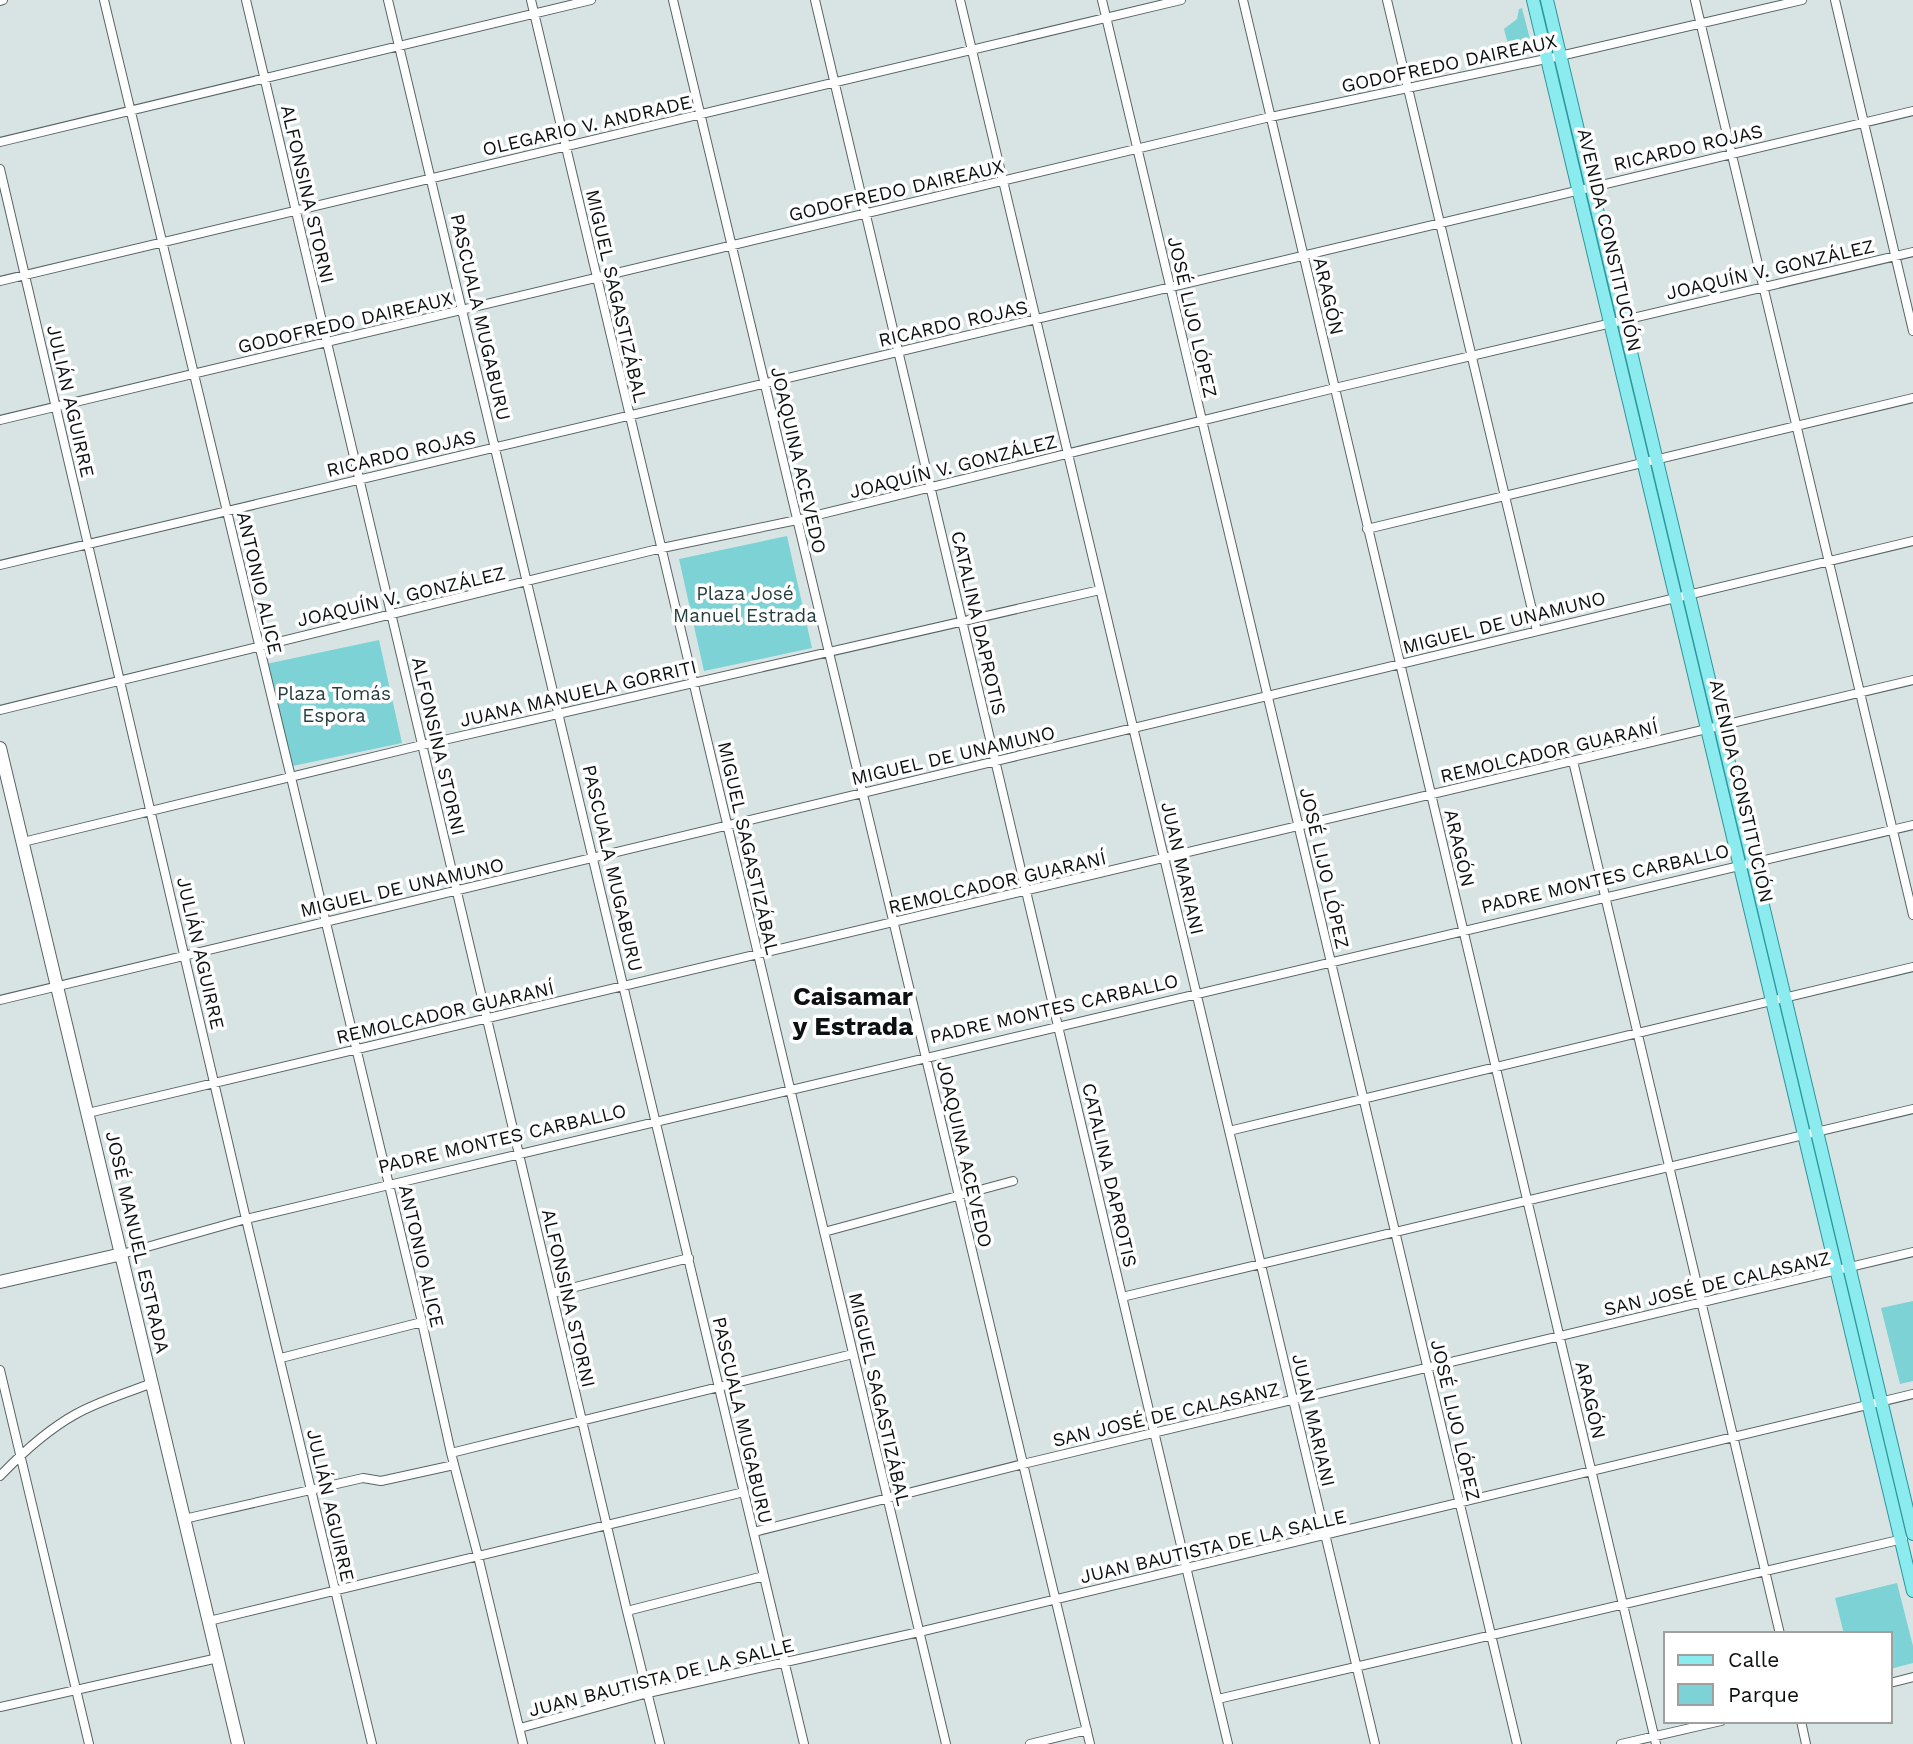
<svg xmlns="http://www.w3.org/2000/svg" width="1913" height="1744" viewBox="0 0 1913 1744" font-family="'Work Sans',sans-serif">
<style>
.green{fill:#7cd2d5}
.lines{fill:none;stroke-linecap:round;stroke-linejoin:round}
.street-casing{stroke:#5a6464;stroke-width:10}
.secondary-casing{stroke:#5a6464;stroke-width:14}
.primary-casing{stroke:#2c969a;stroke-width:14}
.street{stroke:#fff;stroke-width:8}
.secondary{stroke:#fff;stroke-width:12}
.primary{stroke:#8bebef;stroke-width:12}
.labels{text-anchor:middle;stroke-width:7;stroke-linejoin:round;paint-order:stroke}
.street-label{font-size:19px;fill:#0c1010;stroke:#fff}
.park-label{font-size:19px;fill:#253e3f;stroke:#fff}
.district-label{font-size:26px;font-weight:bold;fill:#0c1010;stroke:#fff}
</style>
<rect width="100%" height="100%" fill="#d8e4e4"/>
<path class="green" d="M 1522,8 L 1532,47 L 1510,52 L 1504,29 L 1517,19 L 1519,9 Z
M 787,536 L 812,648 L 704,671 L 679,559 Z
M 379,640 L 402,743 L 288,767 L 266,664 Z
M 1913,1301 L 1913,1381 L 1900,1384 L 1881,1308 Z
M 1897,1583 L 1913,1646 L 1913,1663 L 1890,1669 L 1890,1634 L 1844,1634 L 1835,1598 Z"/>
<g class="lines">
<g class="street-casing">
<path id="street" d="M 104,0 L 422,1322 L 451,1453 L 478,1556 L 523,1744
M 246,0 L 627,1611 L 660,1744
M 388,0 L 804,1744
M 531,0 L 946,1744
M 673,0 L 1090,1744
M 815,0 L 1228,1744
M 960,0 L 1375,1744
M 1102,0 L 1517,1744
M 1243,0 L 1656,1744
M 1387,0 L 1537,631
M 1695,0 L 1913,915
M 1835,0 L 1913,331
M 0,1 L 3,0
M 0,142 L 591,0
M 0,169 L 246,1219 L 372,1744
M 0,281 L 1181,0
M 0,420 L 1270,117 L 1560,56 L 1802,0
M 1367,529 L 1913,398
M 0,565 L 1913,111
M 0,710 L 662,548 L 797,520 L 1335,388 L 1913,252
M 1573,761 L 1780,1634
M 23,842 L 422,745 L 1100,590
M 0,1000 L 1913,541
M 88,1113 L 1913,680
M 1229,1131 L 1913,967
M 824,1232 L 1013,1181
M 122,1254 L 246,1219 L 389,1185 L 1913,825
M 552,1293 L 689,1258
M 1122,1297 L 1913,1109
M 281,1358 L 422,1322
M 0,1370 L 89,1744
M 451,1453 L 853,1354
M 0,1476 C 23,1452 47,1430 76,1414 C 99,1401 127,1393 152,1383
M 184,1519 L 363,1478 L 381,1481 L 454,1465
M 754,1532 L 1023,1464 L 1913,1252
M 627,1611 L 764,1576
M 209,1621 L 744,1492
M 1890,1683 L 1913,1677
M 1218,1699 L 1903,1539
M 0,1707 L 218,1658
M 1801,1721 L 1806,1744
M 520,1728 L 648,1693 L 919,1632 L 1913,1394
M 1030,1744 L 1087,1730
M 1621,1744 L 1721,1721"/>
</g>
<g class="secondary-casing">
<path id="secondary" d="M 0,748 L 238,1744
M 0,1282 L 122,1254"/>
</g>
<g class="primary-casing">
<path id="primary" d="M 1533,0 L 1913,1591
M 1547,0 L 1913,1534"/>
</g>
<use href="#street" class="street"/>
<use href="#secondary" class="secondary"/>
<use href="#primary" class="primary"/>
</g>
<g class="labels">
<g class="street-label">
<text transform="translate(1449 63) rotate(-12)" y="7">GODOFREDO DAIREAUX</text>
<text transform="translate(587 125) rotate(-13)" y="7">OLEGARIO V. ANDRADE</text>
<text transform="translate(1688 147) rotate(-13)" y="7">RICARDO ROJAS</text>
<text transform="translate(896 190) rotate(-13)" y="7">GODOFREDO DAIREAUX</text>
<text transform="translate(308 194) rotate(77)" y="7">ALFONSINA STORNI</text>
<text transform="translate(1610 240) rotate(77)" y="7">AVENIDA CONSTITUCIÓN</text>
<text transform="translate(1770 269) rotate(-13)" y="7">JOAQUÍN V. GONZÁLEZ</text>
<text transform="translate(617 296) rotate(77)" y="7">MIGUEL SAGASTIZÁBAL</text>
<text transform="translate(1329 296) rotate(77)" y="7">ARAGÓN</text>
<text transform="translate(481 317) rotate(77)" y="7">PASCUALA MUGABURU</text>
<text transform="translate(1193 317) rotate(77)" y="7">JOSÉ LIJO LÓPEZ</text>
<text transform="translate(345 322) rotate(-13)" y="7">GODOFREDO DAIREAUX</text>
<text transform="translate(953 323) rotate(-13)" y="7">RICARDO ROJAS</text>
<text transform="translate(71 401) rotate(77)" y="7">JULIÁN AGUIRRE</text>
<text transform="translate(401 453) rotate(-13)" y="7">RICARDO ROJAS</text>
<text transform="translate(799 460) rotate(77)" y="7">JOAQUINA ACEVEDO</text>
<text transform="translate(953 466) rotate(-14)" y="7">JOAQUÍN V. GONZÁLEZ</text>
<text transform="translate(260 583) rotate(77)" y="7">ANTONIO ALICE</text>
<text transform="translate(401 596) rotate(-13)" y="7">JOAQUÍN V. GONZÁLEZ</text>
<text transform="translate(1504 622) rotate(-14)" y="7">MIGUEL DE UNAMUNO</text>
<text transform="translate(979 623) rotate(77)" y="7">CATALINA DAPROTIS</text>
<text transform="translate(578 693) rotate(-13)" y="7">JUANA MANUELA GORRITI</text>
<text transform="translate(439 746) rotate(77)" y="7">ALFONSINA STORNI</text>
<text transform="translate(1549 751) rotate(-13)" y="7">REMOLCADOR GUARANÍ</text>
<text transform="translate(953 755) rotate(-13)" y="7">MIGUEL DE UNAMUNO</text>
<text transform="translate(1742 791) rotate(77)" y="7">AVENIDA CONSTITUCIÓN</text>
<text transform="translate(749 848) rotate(77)" y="7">MIGUEL SAGASTIZÁBAL</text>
<text transform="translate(1460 848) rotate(77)" y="7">ARAGÓN</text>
<text transform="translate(613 868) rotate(77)" y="7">PASCUALA MUGABURU</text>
<text transform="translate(1183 868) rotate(77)" y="7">JUAN MARIANI</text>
<text transform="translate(1325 868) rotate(77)" y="7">JOSÉ LIJO LÓPEZ</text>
<text transform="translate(1605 878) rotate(-13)" y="7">PADRE MONTES CARBALLO</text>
<text transform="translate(997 882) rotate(-13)" y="7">REMOLCADOR GUARANÍ</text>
<text transform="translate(402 887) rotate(-13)" y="7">MIGUEL DE UNAMUNO</text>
<text transform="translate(201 953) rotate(77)" y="7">JULIÁN AGUIRRE</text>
<text transform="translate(1054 1008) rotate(-13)" y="7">PADRE MONTES CARBALLO</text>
<text transform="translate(445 1012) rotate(-13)" y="7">REMOLCADOR GUARANÍ</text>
<text transform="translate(502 1138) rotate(-13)" y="7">PADRE MONTES CARBALLO</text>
<text transform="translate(965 1154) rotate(77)" y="7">JOAQUINA ACEVEDO</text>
<text transform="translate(1110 1175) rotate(77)" y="7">CATALINA DAPROTIS</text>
<text transform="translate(138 1242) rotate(77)" y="7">JOSÉ MANUEL ESTRADA</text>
<text transform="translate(422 1256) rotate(77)" y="7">ANTONIO ALICE</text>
<text transform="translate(1717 1283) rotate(-13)" y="7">SAN JOSÉ DE CALASANZ</text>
<text transform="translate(569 1298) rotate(77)" y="7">ALFONSINA STORNI</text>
<text transform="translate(880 1399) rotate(77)" y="7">MIGUEL SAGASTIZÁBAL</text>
<text transform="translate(1591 1400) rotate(77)" y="7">ARAGÓN</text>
<text transform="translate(1166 1414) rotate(-13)" y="7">SAN JOSÉ DE CALASANZ</text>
<text transform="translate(743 1420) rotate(77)" y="7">PASCUALA MUGABURU</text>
<text transform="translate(1314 1420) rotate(77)" y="7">JUAN MARIANI</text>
<text transform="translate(1456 1420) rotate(77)" y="7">JOSÉ LIJO LÓPEZ</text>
<text transform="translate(331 1505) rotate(77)" y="7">JULIÁN AGUIRRE</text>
<text transform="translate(1213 1546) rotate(-13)" y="7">JUAN BAUTISTA DE LA SALLE</text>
<text transform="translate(661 1677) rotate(-14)" y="7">JUAN BAUTISTA DE LA SALLE</text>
</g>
<g class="park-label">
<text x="745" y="600">Plaza José<tspan x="745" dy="22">Manuel Estrada</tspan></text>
<text x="334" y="700">Plaza Tomás<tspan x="334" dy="22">Espora</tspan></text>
</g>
<g class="district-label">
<text x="853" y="1005">Caisamar<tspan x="853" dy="30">y Estrada</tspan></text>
</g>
</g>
<rect x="1664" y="1632" width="228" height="91" fill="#ffffff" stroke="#9e9f9f" stroke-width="2"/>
<rect x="1678" y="1655" width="35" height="10" fill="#8bebef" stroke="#9e9f9f" stroke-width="2"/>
<text x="1728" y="1667" font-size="21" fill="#0c1010">Calle</text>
<rect x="1678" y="1684" width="35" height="21" fill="#7cd2d5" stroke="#9e9f9f" stroke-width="2"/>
<text x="1728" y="1702" font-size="21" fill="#0c1010">Parque</text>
</svg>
